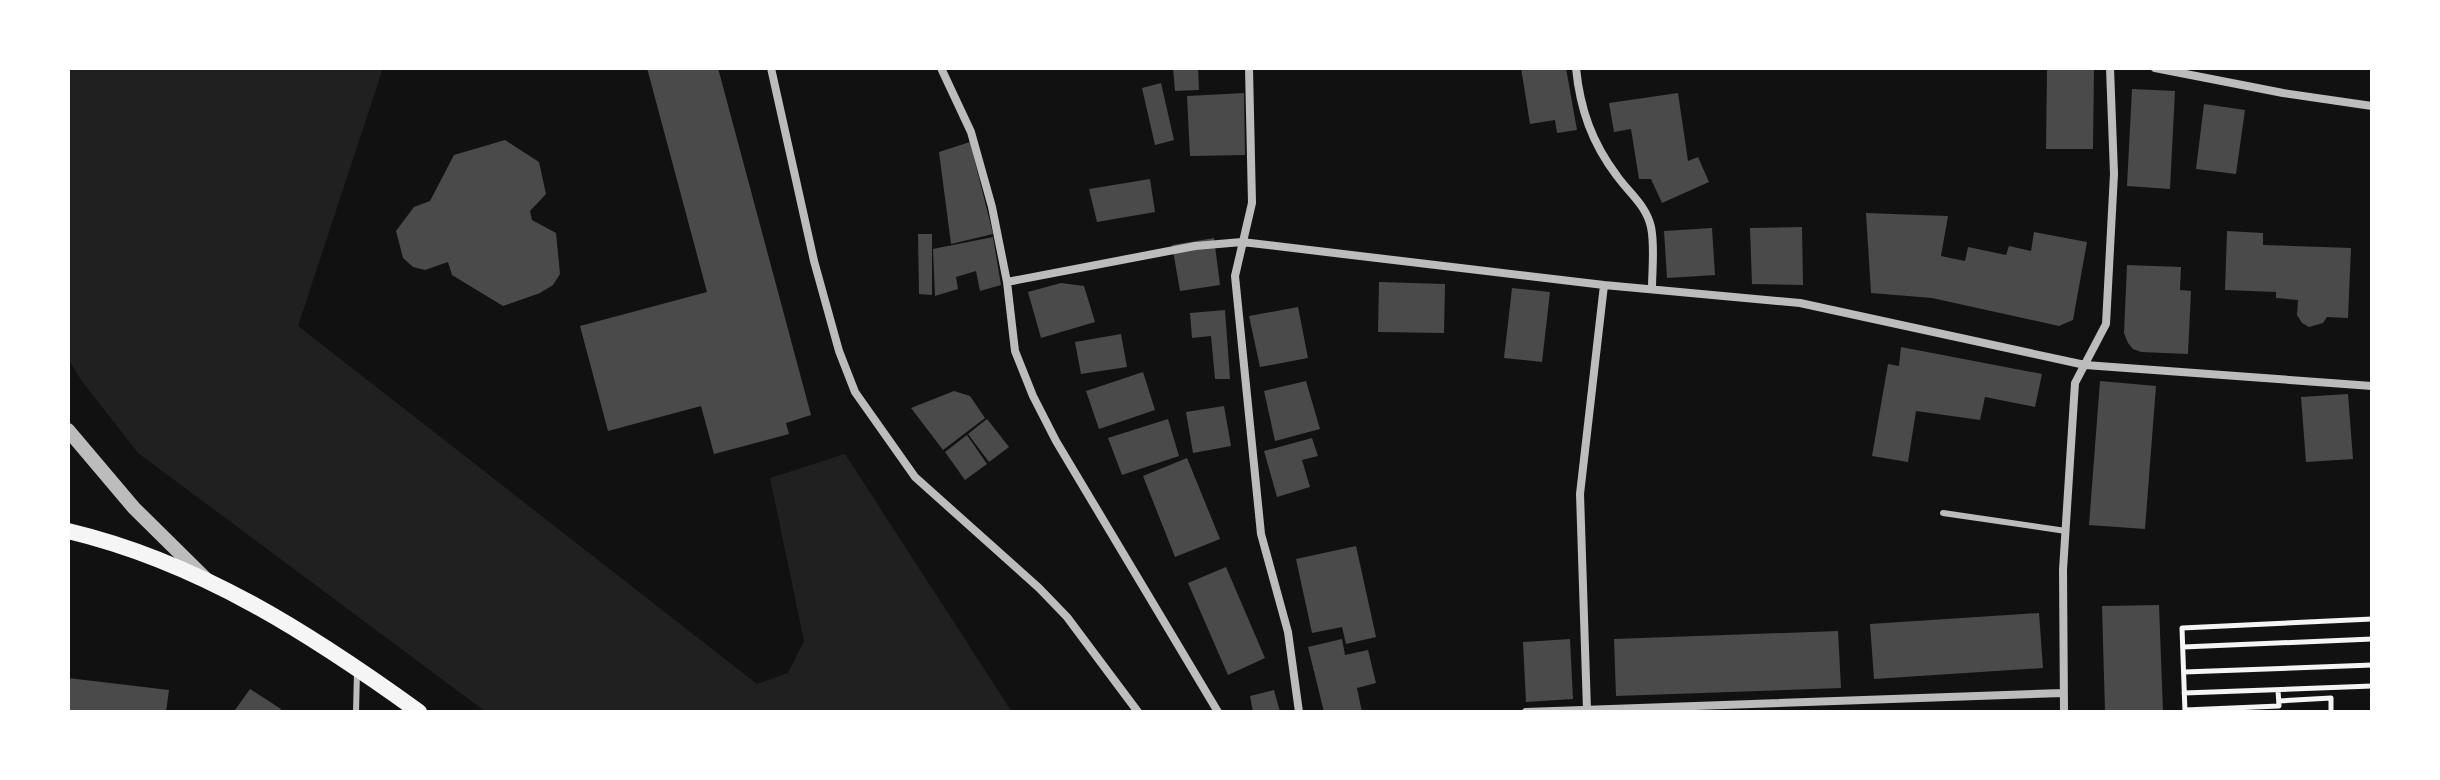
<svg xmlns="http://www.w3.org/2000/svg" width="2440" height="780" viewBox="0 0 2440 780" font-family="Helvetica,sans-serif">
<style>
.green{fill:#202020}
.building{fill:#4a4a4a}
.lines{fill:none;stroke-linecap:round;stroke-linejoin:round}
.path{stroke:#f5f5f5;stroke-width:5}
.service{stroke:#bcbcbc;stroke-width:6}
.minor{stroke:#bcbcbc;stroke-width:8}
.tertiary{stroke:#bcbcbc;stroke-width:14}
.secondary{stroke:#f5f5f5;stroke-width:16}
</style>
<rect width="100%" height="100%" fill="#111"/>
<path class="green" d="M 68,68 L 383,68 L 298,326 L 757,684 L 788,673 L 804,641 L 770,478 L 845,454 L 1012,712 L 486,712 L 138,453 L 81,380 L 68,358 Z"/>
<path class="building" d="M 647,68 L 718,68 L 811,415 L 786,423 L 789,434 L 714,454 L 701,406 L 608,431 L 580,326 L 707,292 Z
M 1173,68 L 1198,68 L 1199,90 L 1175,91 Z
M 1521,68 L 1566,68 L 1577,130 L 1557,133 L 1555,120 L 1530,124 Z
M 2047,68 L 2094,68 L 2093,149 L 2046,149 Z
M 1161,83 L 1174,140 L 1155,145 L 1142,88 Z
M 2132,89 L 2175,91 L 2170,189 L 2127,186 Z
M 1244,93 L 1245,155 L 1190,156 L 1187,96 Z
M 1678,93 L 1688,161 L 1698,157 L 1709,182 L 1662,203 L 1651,179 L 1639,179 L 1631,129 L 1614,132 L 1609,103 Z
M 2204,104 L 2245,110 L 2236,174 L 2196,169 Z
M 505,140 L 539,162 L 546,194 L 530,211 L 532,220 L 556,233 L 560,274 L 553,285 L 540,293 L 503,306 L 452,275 L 448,262 L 425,270 L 413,267 L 403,258 L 396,231 L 414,207 L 430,201 L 454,155 Z
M 970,142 L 993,234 L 951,244 L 939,152 Z
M 1150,179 L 1155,212 L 1097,222 L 1089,189 Z
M 1866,213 L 1948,216 L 1941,256 L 1965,261 L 1968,247 L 2006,255 L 2009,246 L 2031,251 L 2034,232 L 2087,242 L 2073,320 L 2059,326 L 1932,298 L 1871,293 Z
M 1802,227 L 1803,285 L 1752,284 L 1750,228 Z
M 1712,228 L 1715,275 L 1667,278 L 1664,231 Z
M 2227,231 L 2263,233 L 2263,245 L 2351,248 L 2348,318 L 2327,317 L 2323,323 L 2309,327 L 2302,323 L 2297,315 L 2298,300 L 2276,298 L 2276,292 L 2225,290 Z
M 918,234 L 932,234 L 932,295 L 919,294 Z
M 993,237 L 1001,285 L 980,291 L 976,271 L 956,277 L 958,289 L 935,296 L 933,249 Z
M 1214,238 L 1220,285 L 1180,291 L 1172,245 Z
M 2127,265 L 2181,267 L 2180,290 L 2191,291 L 2188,354 L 2141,352 L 2133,349 L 2128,343 L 2124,333 Z
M 1379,282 L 1445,284 L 1444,333 L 1378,332 Z
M 1061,283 L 1084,286 L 1095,322 L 1041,338 L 1028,292 Z
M 1512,288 L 1550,292 L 1542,362 L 1504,358 Z
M 1298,307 L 1308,358 L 1260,367 L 1249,316 Z
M 1225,310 L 1230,379 L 1215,379 L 1211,336 L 1192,338 L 1190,313 Z
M 1121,334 L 1127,367 L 1081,374 L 1075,342 Z
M 1901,347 L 2042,374 L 2035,407 L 1985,397 L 1980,420 L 1916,411 L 1908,462 L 1872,456 L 1888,364 L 1899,366 Z
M 1143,372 L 1155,410 L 1099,429 L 1086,391 Z
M 1306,381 L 1320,429 L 1275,441 L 1264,391 Z
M 2100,381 L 2156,386 L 2145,529 L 2089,525 Z
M 954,391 L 970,396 L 985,418 L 943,450 L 911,408 Z
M 2348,394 L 2353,459 L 2306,462 L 2301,397 Z
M 1224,406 L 1231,446 L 1193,453 L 1186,412 Z
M 987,419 L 1009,447 L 989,462 L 968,434 Z
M 1168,419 L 1179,456 L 1122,475 L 1108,438 Z
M 967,435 L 987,464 L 965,480 L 945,452 Z
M 1312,438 L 1318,456 L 1302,460 L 1310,487 L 1277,497 L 1264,451 Z
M 1187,458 L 1220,539 L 1175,557 L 1143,476 Z
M 1356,546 L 1376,637 L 1346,644 L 1342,627 L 1312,633 L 1296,559 Z
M 1226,567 L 1265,658 L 1228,675 L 1188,583 Z
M 2159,605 L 2163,712 L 2105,712 L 2102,606 Z
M 2039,613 L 2043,668 L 1874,679 L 1870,624 Z
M 1838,631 L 1841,688 L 1616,696 L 1614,639 Z
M 1342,639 L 1345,655 L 1368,650 L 1376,683 L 1357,688 L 1362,712 L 1324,712 L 1308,647 Z
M 1570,639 L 1573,699 L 1526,702 L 1523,642 Z
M 68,678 L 169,690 L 166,712 L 68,712 Z
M 250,689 L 281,709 L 279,712 L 235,710 Z
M 1274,690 L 1280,712 L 1253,712 L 1250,696 Z"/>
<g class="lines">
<path class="path" d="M 2183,647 L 2372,639
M 2184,672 L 2372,665
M 2184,693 L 2372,686
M 2279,701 L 2331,698 L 2331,712
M 2185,710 L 2279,706 L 2278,690
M 2185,712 L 2182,628 L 2372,619"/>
<path class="service" d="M 1943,513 L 2066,531
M 356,712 L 357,672"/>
<path class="minor" d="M 771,68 L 814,261 L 839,351 L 855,392 L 915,477 L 1039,588 L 1067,617 L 1138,712
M 941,68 L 971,132 L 992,207 L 1007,282 L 1015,351 L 1033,396 L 1056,441 L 1218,712
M 1249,68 L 1252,203 L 1235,276 L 1261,534 L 1288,632 L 1299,712
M 1576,68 C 1580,109 1592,143 1617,176 C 1630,194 1646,205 1651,227 C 1655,246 1652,270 1652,289
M 2155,68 L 2283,93 L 2372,106
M 1007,282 L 1195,246 L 1242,242 L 1604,285 L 1800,303 L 2085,365 L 2372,386
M 1587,710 L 1580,494 L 1604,285
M 1526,712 L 2062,693
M 2064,712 L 2063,570 L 2075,383 L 2106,324 L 2114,174 L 2110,68"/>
<path class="tertiary" d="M 68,430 L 134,508 L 206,579"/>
<path class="secondary" d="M 68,531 C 199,562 311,634 419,712"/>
</g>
<rect width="2440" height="780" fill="none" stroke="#ffffff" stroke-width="140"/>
</svg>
